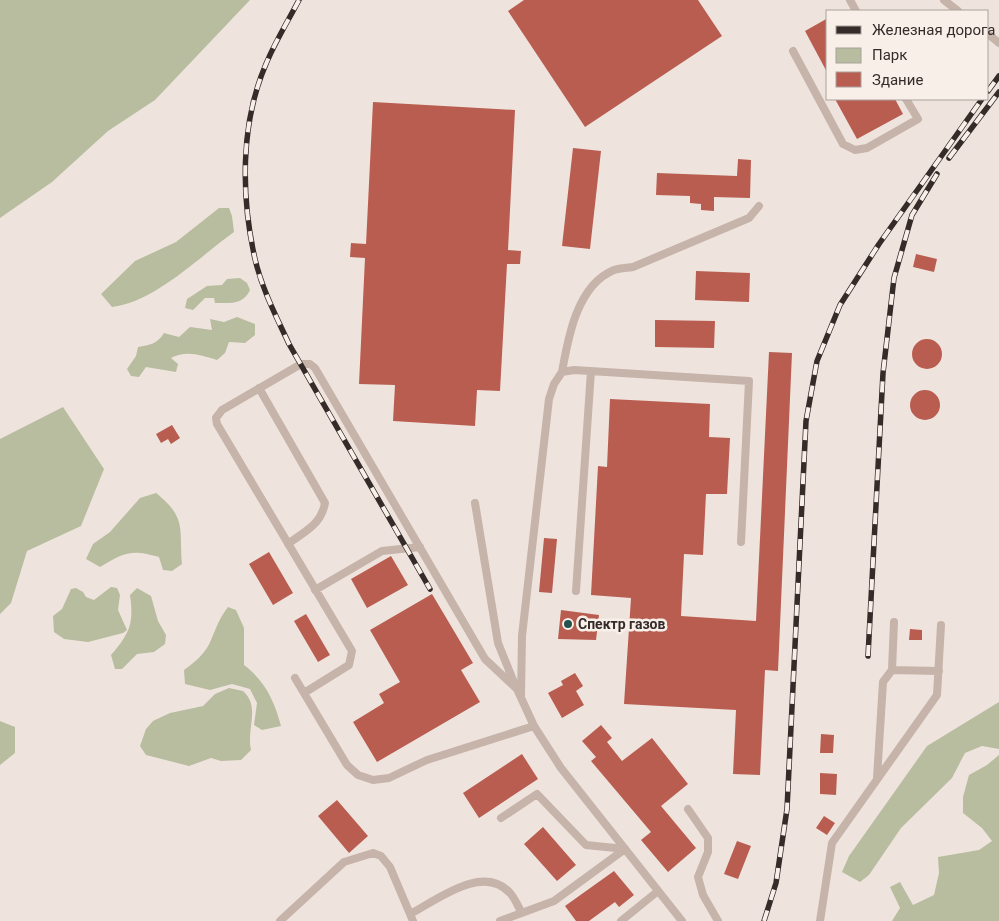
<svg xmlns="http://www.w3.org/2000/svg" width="999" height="921" viewBox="0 0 999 921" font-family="Roboto,sans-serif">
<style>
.green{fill:#b7bd9e}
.building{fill:#b95d51}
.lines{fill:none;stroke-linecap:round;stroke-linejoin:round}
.lane{stroke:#c6b3aa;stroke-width:8}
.rail-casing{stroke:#352b29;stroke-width:5.5}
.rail{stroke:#f8efe9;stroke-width:4;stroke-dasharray:11;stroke-linecap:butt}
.poi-dot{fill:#23524f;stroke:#f8efe9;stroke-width:2}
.labels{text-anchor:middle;stroke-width:5;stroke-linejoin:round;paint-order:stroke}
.poi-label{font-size:14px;font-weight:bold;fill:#352b29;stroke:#f8efe9;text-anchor:start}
</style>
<rect width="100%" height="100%" fill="#efe4dd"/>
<path class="green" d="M 0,0 L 250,0 L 155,100 L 108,131 L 52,182 L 0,218 Z
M 219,208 L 229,208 L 232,216 L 234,232 C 199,257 155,302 112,307 L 101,294 L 135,261 L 176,242 Z
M 240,278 L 247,283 L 250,290 C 243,305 231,303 215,303 L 214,298 L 205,298 L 193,310 L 185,308 L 187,299 L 207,286 L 222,285 L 227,279 Z
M 237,317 L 255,324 L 255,335 L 245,343 L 229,342 L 225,353 L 217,360 C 201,355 186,350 171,358 L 178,364 L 176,372 L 146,367 L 139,377 L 131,376 L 127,369 L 136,356 L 138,347 C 150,345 157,344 164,333 L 179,337 L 190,327 L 212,330 L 210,319 L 224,322 Z
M 63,407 L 104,469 L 81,526 L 27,551 L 11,603 L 0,614 L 0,439 Z
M 156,493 C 187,518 179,528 182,564 L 172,571 L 163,570 L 159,557 C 131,549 125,552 100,567 L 86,559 L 93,544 L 110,532 L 140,498 Z
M 111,587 L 117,588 L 120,595 L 118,610 L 127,630 L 123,633 L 88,642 L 64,639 L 54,632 L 53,616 L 62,609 L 71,589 L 76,588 L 83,592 L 86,597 L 94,600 Z
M 137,588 L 151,596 L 158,621 L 166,635 L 165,644 L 154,652 L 137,654 L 122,669 L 115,669 L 111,655 C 130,633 134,624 130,595 Z
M 228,607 L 236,610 L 244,628 L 244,665 C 265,681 274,700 281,726 L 262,730 L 254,725 L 257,703 L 250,689 L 232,684 L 210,690 L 185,684 L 184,670 C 195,662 206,653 211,640 C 217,626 219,619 228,607 Z
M 229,688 L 243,691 C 261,707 246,729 251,750 L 241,760 L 221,761 L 211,758 L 189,766 L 146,755 L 140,746 L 146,729 L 153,721 L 170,713 L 203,706 L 215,694 Z
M 999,702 L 999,749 L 982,746 L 965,753 L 952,778 L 901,828 L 869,875 L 860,882 L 842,872 L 849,856 L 927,746 Z
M 0,721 L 15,727 L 15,753 L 0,765 Z
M 999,755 L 999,921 L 892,921 L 900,908 L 890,887 L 900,882 L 913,905 L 934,895 L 939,873 L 938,857 L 979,850 L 992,841 L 982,828 L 963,813 L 963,797 L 969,775 L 987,765 Z"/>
<path class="building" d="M 524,0 L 698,0 L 722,36 L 585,127 L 508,11 Z
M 828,18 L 828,74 L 805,31 Z
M 835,99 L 895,99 L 903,114 L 857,139 Z
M 373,102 L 515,110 L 508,250 L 521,251 L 520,264 L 507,264 L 500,391 L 477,390 L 475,426 L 393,421 L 395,385 L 359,384 L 365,258 L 350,257 L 351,243 L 366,244 Z
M 573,148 L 601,151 L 590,249 L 562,246 Z
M 738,159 L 751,160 L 750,198 L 714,197 L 714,211 L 701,210 L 701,204 L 690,203 L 690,196 L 656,195 L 657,173 L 737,176 Z
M 916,254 L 937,259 L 934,272 L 913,267 Z
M 696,271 L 750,273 L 749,302 L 695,300 Z
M 655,320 L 715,321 L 714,348 L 655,347 Z
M912 354a15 15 0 1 1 30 0a15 15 0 1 1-30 0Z
M 769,352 L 792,353 L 778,671 L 765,670 L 760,775 L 733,774 L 736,710 L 624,704 L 631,598 L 591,595 L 598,466 L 607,467 L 610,399 L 710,404 L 709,437 L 730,438 L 727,494 L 706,494 L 703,555 L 684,554 L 681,616 L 756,621 Z
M910 405a15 15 0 1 1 30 0a15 15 0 1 1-30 0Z
M 172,425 L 180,438 L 171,444 L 168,439 L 161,443 L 156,434 Z
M 544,538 L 557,539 L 552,593 L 539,592 Z
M 269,552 L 293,593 L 273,605 L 249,564 Z
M 391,556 L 408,585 L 367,608 L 351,579 Z
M 432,594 L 473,663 L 461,670 L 480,702 L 377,762 L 353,722 L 384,703 L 379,694 L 400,682 L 370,630 Z
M 561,610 L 599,615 L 596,640 L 558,639 Z
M 306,614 L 330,655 L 318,662 L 294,621 Z
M 910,629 L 922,630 L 922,640 L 909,640 Z
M 575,673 L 583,686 L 576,691 L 584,705 L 562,718 L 548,693 L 563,685 L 561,681 Z
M 601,725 L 612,738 L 607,742 L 622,761 L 652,738 L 688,784 L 661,806 L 696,848 L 668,872 L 641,840 L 651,832 L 591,761 L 596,757 L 582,741 Z
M 821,734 L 834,735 L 833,753 L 820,753 Z
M 522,754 L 538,779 L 479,818 L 463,793 Z
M 820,773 L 837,774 L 836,795 L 820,794 Z
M 337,800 L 368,836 L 349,853 L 318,816 Z
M 824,816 L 835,823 L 827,835 L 816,828 Z
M 543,827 L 576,865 L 557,881 L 524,844 Z
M 737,841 L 751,846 L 738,879 L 724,874 Z
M 614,871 L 634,895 L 619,907 L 615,902 L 589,921 L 576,921 L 565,906 Z"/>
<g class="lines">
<path class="lane" d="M 850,0 L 856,11
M 944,0 L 958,11
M 988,34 L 999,43
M 793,51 L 843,144 L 855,150 L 867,148 L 918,119 L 906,99
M 562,372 C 568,338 577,285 614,270 C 620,268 627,268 633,267 L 749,218 L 759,206
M 259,388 L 325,503 C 321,525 305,531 288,544
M 475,503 L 498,643 L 515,685
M 315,590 L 382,551 L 420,547
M 576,591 L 591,371
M 892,670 L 894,622
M 295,678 L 347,765 L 358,775 L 373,780 L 389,778 L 427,760 L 534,726 L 561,768 L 682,921
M 304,693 L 349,665 L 352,651 L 217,424 L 216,418 L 222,410 L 301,364 L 310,364 L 315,368 L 485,659 L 517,689 L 534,726
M 521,696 L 522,636 L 549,399 L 554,384 L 562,372 L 574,370 L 749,381 L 741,542
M 877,778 L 883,682 L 892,670 L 939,671
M 688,809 L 708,838 L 708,852 L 698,877 L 703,895 L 718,921
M 501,818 L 537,794 L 586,845 L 625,849
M 410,914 C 437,900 483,863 510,893 C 515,898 518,907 522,913
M 280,921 L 344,862 L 373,853 L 381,856 L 390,867 L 413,921
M 500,921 L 554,901 L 625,849
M 621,921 L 658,891
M 820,921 L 832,843 L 937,695 L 941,625"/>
<g class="rail-casing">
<path id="rail" d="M 299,0 C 288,21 275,42 266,64 C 240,124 241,197 255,259 C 262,289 276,316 289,344 L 430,589
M 988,91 L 999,76
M 949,158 L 999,92
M 868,656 L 883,373 L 894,278 L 912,215 L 937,174
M 764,921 L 776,883 L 787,809 L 806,421 L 817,361 L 840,305 L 879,244 L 982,99"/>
</g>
<use href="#rail" class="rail"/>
</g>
<circle class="poi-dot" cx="568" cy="624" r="5"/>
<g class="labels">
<g class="poi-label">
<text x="578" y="629">Спектр газов</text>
</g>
</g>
<rect x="826" y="10" width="162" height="90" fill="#f8efe9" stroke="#aaa19c"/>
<rect x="836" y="26" width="25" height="8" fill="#352b29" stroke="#aaa19c"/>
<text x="872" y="35" font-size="15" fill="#352b29">Железная дорога</text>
<rect x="836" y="48" width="25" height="15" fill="#b7bd9e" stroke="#aaa19c"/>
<text x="872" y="60" font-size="15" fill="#352b29">Парк</text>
<rect x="836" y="72" width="25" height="15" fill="#b95d51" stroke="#aaa19c"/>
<text x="872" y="85" font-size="15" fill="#352b29">Здание</text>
</svg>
